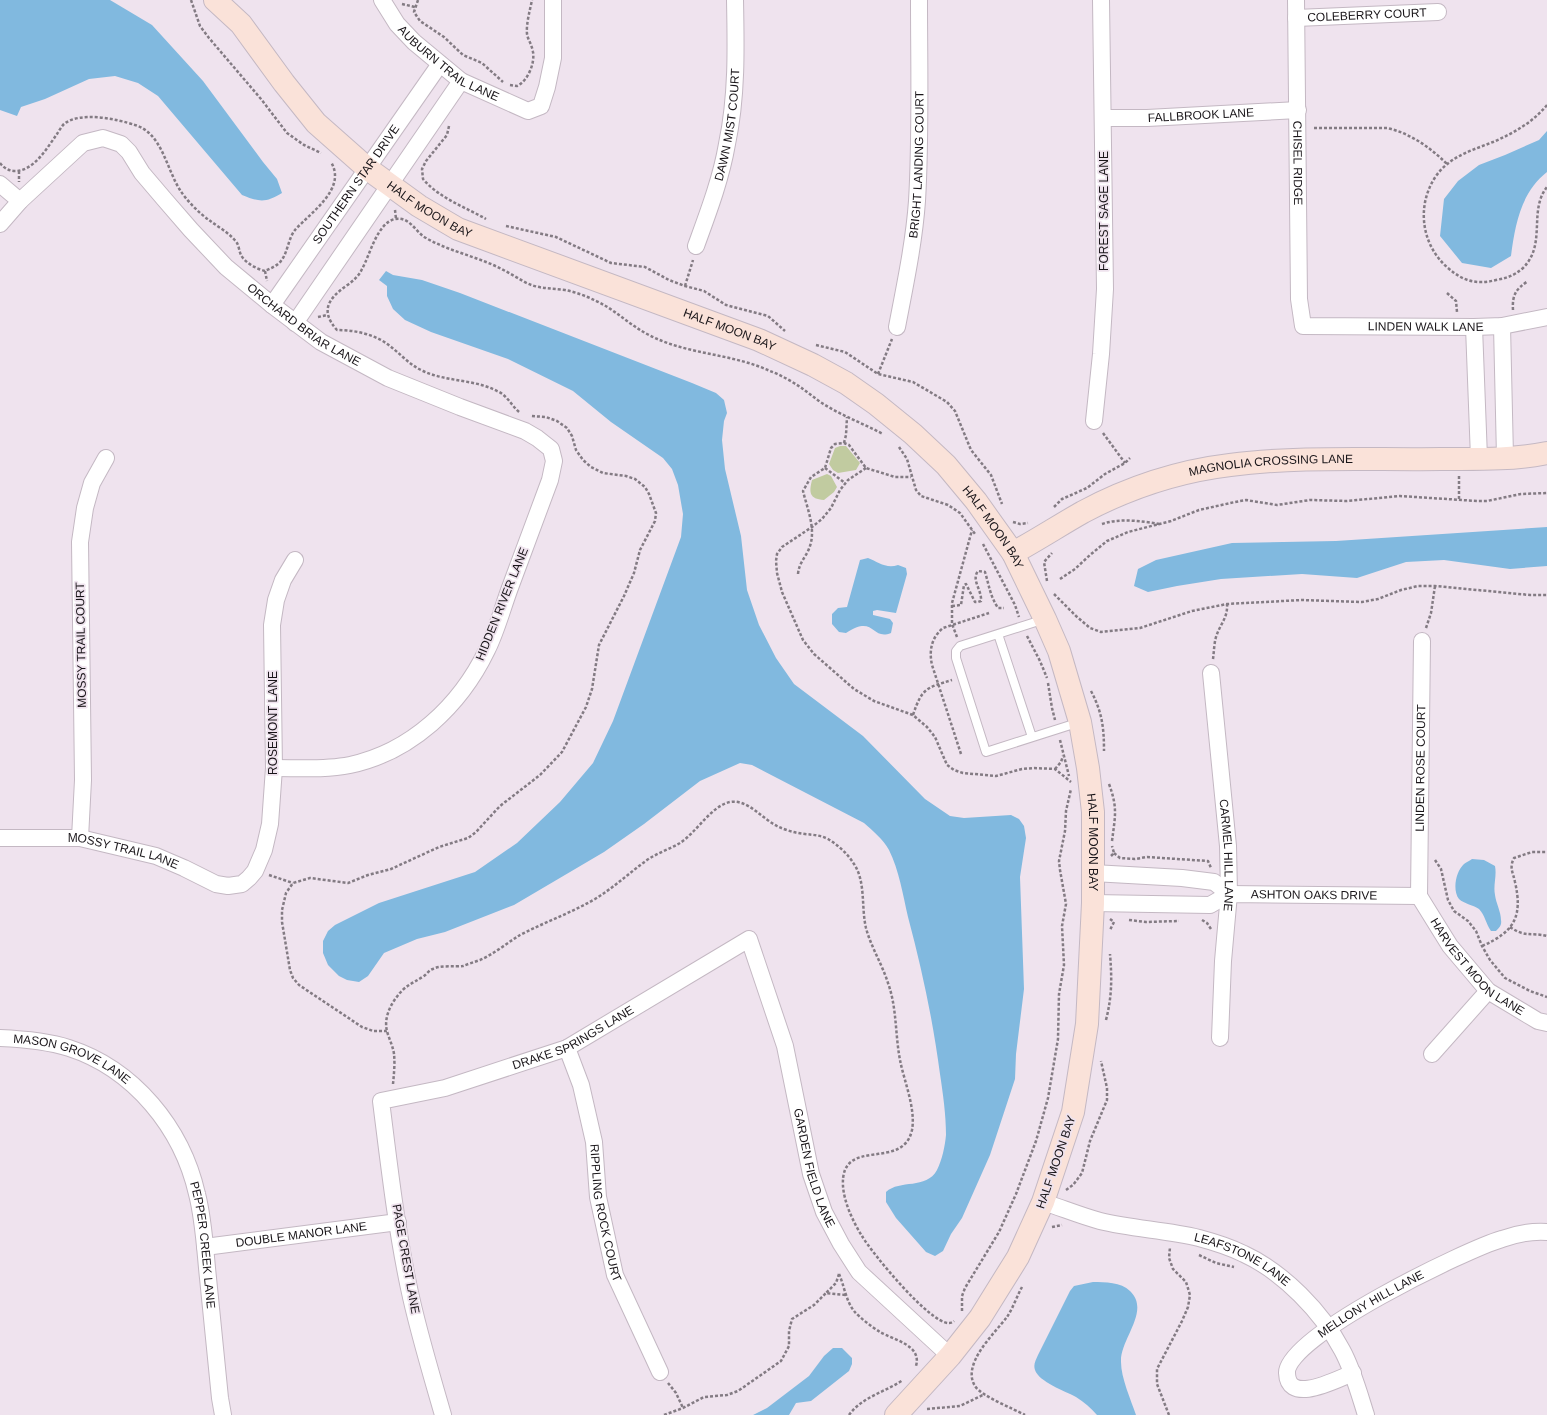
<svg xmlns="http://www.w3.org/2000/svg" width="1547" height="1415" viewBox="0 0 1547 1415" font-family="Arial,sans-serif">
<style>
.green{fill:#c1cba0}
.water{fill:#81b9df}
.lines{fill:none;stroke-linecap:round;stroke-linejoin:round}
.lane-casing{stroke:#c4b8c3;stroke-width:10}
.street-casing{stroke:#c4b8c3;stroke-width:18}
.secondary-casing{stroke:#c4b8c3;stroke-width:24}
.path{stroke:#837b83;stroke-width:2.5;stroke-dasharray:3 2;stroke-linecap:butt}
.lane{stroke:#fff;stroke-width:8}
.street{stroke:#fff;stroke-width:16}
.secondary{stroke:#fae2d9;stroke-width:22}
.labels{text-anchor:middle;stroke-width:3.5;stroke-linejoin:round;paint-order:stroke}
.street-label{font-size:12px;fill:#191519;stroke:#efe3ee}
</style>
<rect width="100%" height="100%" fill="#efe3ee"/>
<path class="green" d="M 840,446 L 846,446 L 860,463 L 856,470 L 838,473 L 833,470 L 829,464 L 835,448 Z
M 827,474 L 831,476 L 837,487 L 834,492 L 824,500 C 809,499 809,492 812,480 Z"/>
<path class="water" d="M 0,0 L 110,0 L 152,25 L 203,81 L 263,162 L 277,179 L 282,193 C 266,203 259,202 242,195 L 158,96 L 138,83 L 115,76 L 89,79 L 45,99 L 21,107 L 17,116 L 0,110 Z
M 1547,131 L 1547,172 C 1521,192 1515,225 1511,256 L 1491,268 L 1462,263 L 1440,236 L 1444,199 L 1458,181 L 1479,165 L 1505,155 L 1539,140 Z
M 386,271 L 393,275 L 422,280 L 460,293 L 692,383 L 716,393 L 724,400 L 727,413 L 724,421 L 722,440 L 725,469 L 741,536 L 747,590 L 759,625 L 776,658 L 794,684 L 863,736 L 925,799 L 950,816 L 964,818 L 1011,815 L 1019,819 L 1024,826 L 1026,838 L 1020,877 L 1024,989 L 1016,1054 L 1015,1079 L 990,1155 L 962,1218 L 951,1234 L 943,1251 L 935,1256 L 926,1252 L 896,1218 L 886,1202 L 886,1192 C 900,1179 926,1190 937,1170 C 942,1160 945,1146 946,1135 C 946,1115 943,1094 940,1074 C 933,1021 922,969 908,917 C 903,895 899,870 889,850 C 883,839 873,831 864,823 L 752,765 L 740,763 L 700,781 L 644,824 L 604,852 L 514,905 L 445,932 L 417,939 L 384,953 L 368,976 L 359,982 L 347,980 L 339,976 L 328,965 L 323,953 L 323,941 L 328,931 L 335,925 L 379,903 L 475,872 L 517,843 L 560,802 L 593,763 L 613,721 L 681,537 L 683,514 L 678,485 L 672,469 L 663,458 L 611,422 L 573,391 L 508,359 L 431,332 L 405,320 L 393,309 L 387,296 L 387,286 L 379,280 Z
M 1547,527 L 1547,566 L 1510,569 L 1444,560 L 1406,562 L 1357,578 L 1302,574 L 1221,579 L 1177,586 L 1148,592 L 1134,586 L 1138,569 L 1156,560 L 1232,543 L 1336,541 Z
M 868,558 C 878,562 886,569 898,565 L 906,568 L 907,574 L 896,613 L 877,610 L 873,611 L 873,615 L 890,619 L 893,623 L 891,633 C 871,641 875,614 846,633 L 839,632 L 832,624 L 832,614 L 838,608 L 847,607 L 860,560 Z
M 1472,859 L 1484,860 L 1495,866 C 1497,876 1493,885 1495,895 C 1496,903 1501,912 1501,920 C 1502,925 1499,928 1496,931 L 1491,931 C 1486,924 1485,915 1479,909 C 1474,905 1464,904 1459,899 C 1452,890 1456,871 1464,864 C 1466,862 1470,861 1472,859 Z
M 1093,1282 C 1105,1282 1121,1282 1130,1291 C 1151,1311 1120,1339 1121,1362 C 1121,1378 1131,1400 1136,1415 L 1097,1415 C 1091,1408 1084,1402 1076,1397 C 1065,1391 1039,1382 1035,1370 C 1033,1364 1036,1360 1038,1355 L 1070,1291 L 1074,1286 Z
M 833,1348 L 842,1348 L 852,1358 L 852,1364 L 849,1371 L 811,1401 L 796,1403 L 789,1415 L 753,1415 L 767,1408 L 809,1376 L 824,1356 Z"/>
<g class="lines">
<g class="lane-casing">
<path id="lane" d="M 1045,619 L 960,646 L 956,651 L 956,658 L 986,752 L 1080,722
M 998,634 L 1032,737"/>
</g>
<g class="street-casing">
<g id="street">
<path id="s1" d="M 382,0 L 397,24 L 414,42 L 461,81 L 528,111 L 541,106 L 547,87 L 553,58 L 553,0"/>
<path id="s2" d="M 1296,0 L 1299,299 L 1303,326 L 1474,327 L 1502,326 L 1547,317"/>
<path id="s3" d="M 1296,18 L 1438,12"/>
<path id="s4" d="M 1103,118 L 1147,118 L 1298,110"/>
<path d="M 0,184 L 20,201"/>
<path id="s5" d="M 0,224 L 20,201 L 83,143 L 103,138 L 121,144 L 129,152 L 142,173 L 165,200 L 191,230 L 226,267 L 272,305 L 321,342 L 388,378 L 460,407 L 525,431 L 537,438 L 551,449 L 554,461 L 550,480 C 537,515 524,550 511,585 C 503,606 497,630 487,650 C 460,706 411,752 350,765 C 325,770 299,768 274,768"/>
<path id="s6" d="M 696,246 C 708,213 721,179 727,144 C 737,97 736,48 735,0"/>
<path id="s7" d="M 272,305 L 440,64"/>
<path d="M 295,323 L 461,81"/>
<path d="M 1502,326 L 1505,457"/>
<path id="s8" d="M 897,327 C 905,285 914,243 917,201 C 921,134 919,67 919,0"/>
<path d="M 1474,327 L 1479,458"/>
<path d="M 1094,421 L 1101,354 L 1105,289 L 1101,0"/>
<path id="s9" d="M 1211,673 L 1228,846 L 1229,894 L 1223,961 L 1220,1038"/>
<path id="s10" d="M 0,838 L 80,838 L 156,856 L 184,868 L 216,884 L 228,886 L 242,884 L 249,878 L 255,871 L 264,850 L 270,824 L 274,768 L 272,625 L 276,600 L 283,580 L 295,560"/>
<path d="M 80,838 L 83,780 L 80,542 L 85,508 L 92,483 L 106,458"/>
<path d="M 1093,873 L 1182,878 L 1214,882 L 1229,894"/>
<path id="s11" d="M 1419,896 L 1422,641"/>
<path id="s12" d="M 1419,896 L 1450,946 L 1488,991 L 1538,1021 L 1547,1023"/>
<path id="s13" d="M 1093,903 L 1210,905 L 1229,894 L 1419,896"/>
<path id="s14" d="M 0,1038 C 23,1039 47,1041 69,1048 C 134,1069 182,1128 197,1194 C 204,1221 205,1250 208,1278 C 212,1318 216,1358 220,1398 L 223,1415"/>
<path id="s15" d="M 567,1048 L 581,1085 L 594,1142 L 598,1197 L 615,1275 L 660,1372"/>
<path d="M 1432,1054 L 1488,991"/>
<path id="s16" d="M 1043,1202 C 1062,1208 1081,1216 1100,1221 C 1133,1229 1166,1230 1199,1238 C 1214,1242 1230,1247 1244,1254 C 1283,1272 1322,1312 1342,1350 C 1353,1370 1359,1393 1366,1415"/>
<path id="s17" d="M 205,1247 L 398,1222"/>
<path id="s18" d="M 1353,1373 C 1337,1379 1288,1406 1287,1373 C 1285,1337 1467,1249 1502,1239 C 1516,1234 1532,1231 1547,1232"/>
<path id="s19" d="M 443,1415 C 431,1373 418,1331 409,1288 C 396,1227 389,1164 381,1101 L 445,1088 L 567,1048 L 749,939 L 785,1046 L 811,1174 L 824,1212 L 841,1244 L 859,1272 L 950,1356"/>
</g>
</g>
<g class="secondary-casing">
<g id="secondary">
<path id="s20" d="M 215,0 L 241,24 L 284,83 L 316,123 L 368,169 L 419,206 L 458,229 L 759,340 L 813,365 L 846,383 L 876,404 L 913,434 L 946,465 L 976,501 L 1013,553 L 1045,619 L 1059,651 L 1080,722 L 1088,768 L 1093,812 L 1093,903 L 1087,1024 L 1073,1112 L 1043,1202 L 1018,1257 L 980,1318 L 950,1356 L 896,1415"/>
<path id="s21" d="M 1013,553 C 1037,540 1060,525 1083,512 C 1128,488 1180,471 1230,465 C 1299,456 1371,460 1441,459 C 1476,459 1513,460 1547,453"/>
</g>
</g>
<path class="path" d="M 191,0 L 200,26 L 209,38 L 261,99 L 287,133 L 304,145 L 321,153
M 418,0 L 414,12 L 420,21 L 444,37 L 463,55 L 482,63 L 503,82
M 402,4 L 415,7
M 510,85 L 517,86 C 528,81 535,63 533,52 C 532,45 528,40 527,34 C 526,24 530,10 532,0
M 1547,105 C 1533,122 1514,133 1493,142 C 1473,150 1450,156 1436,176 C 1416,205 1421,245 1448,268 C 1463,281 1476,285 1496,280 C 1506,278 1514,276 1523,268 C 1547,244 1528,211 1547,187
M 449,126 L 447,135 L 426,161 L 422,169 L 423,179 C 439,198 465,207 486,219
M 1314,128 L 1387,128 C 1410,133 1431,148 1447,164
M 0,163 C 4,168 9,171 15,171 C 34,171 47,148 57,134 C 59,131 61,127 64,124 C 80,111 117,119 135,125 C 162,133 166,168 180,190 C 187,201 199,213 209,220 C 218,227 230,233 237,243 C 239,246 239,251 241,255 C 245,263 257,269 265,271 C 271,268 277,266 281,261 C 288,252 288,239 295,230 C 311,212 347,189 331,162
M 19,171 L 19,182
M 395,210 L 396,219
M 506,226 L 556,237 L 611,263 L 645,267 L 669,280 L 685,286 L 704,291 L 726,305 L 768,316 L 785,331
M 265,271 L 267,281
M 685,286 L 693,260
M 1447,293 L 1456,301 L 1457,312
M 1513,310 C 1512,295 1516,289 1528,281
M 318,317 L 327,315
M 816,345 L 845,352 L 878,374 L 913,382 L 947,402 L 955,411 L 971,450 L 991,475 L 1002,504
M 878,374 L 892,339
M 519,412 C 511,405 507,395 497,391 C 474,379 447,382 423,371 C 407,364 397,349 381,340 C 368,333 352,330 337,330 C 320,311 328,299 346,286 C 353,281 359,276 362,269 C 370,255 377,223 395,219 C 410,216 416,233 426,238 C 445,249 466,254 486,262 C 499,267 511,274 523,281 C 536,289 550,288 565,290 C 575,292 586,296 594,300 C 615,309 629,325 649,335 C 687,355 731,353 770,371 C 781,375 793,382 803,389 C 810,394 817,400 825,405 C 843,416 864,424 883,434
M 1103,433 L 1125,463
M 844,443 L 846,435 L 847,417
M 899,447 L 907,459 L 916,490 L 921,496 L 948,505 L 960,513 L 975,534
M 825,468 L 845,483
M 866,468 L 848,480 L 840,490 L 831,508 L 822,519 L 812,527 L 782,547 L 777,554 L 776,561 L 777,573 L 782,592 L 803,640 L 814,654 L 854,689 L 874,701 L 913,715 L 927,727 L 935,737 L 947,765 L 954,770 L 963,773 L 996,776 L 1022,769 L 1034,768 L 1055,769 L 1071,782
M 1459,476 L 1459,499
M 1054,507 L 1062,499 L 1087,488 L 1105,474 L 1125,463 L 1130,458
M 1013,522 L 1020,524 L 1028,523
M 1102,524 C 1119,518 1142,521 1159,524
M 983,544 L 1015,605 L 1019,617
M 798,574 C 799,562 807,556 810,546 C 816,528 807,508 803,491 L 811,477 L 825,468 L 831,448 L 835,444 L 844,443 L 849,445 L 866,468 L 895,477 L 911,477
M 1060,579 L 1075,569 L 1090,555 L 1107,541 L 1128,532 L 1171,521 L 1199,510 L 1235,502 L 1246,500 L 1277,505 L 1310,500 L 1347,501 L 1400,496 L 1477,501 L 1487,501 L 1521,494 L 1547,493
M 1047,581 L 1044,562 L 1052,553
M 1054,594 L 1076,616 L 1090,628 L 1101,632 L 1140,628 L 1192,611 L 1227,604 L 1302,600 L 1362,602 L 1378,599 L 1401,590 L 1418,586 L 1435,586 L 1530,595 L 1547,595
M 952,606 L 961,605 L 964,585 L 966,584 L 975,602 L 978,602 L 981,601 C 982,590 971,580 978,571 L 985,572 C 989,585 990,596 998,608 L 1004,608
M 1426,628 L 1431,613 L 1435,586
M 1027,636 L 1040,661 L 1047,678
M 957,637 L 952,624 L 952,603 L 972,530
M 1213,659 C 1214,652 1214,644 1216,637 C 1220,624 1228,618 1227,604
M 1048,683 L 1052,708 L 1055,720
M 1091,691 C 1102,712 1104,727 1104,751
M 913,715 C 922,688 926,688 952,680
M 1060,740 L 1069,776
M 961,754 L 932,665 C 929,651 931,638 943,628 L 989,613
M 1055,769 L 1061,762 L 1063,756
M 1109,784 C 1118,808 1115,817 1112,841
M 1114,853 L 1120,858 L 1135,859 L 1147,857 L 1208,861 L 1211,868
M 1111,856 L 1114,853 L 1112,846
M 1435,860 L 1441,869 L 1448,900 L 1454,911 L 1468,921 L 1476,931 L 1482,946 L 1490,960 L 1505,978 L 1530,991 L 1547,997
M 269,875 L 293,883
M 1110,919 L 1114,922 L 1110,930
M 1129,920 L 1146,922 L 1179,921
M 1202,920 L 1207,923 L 1211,929
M 1510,927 C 1526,938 1531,932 1547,936
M 1482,946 C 1514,932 1523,917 1515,882 C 1513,872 1509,868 1514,858 L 1532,852 L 1547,852
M 1106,1020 C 1112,996 1112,979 1110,954
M 387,1031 L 373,1031 L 362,1027 L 299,985 L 293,978 L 290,970 L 282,922 L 282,910 L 286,893 L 293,883 L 310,878 L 348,883 L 368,875 L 391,869 L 439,847 L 468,838 L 476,832 L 500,806 L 540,775 L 562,752 L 586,707 L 592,689 L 599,645 L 624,596 L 634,573 L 640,550 L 655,521 L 656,513 L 649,494 L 645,487 L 635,479 L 626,476 L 603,473 L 591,467 L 583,460 L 576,450 L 572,436 L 567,428 L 557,421 L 546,417 L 531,416
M 393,1084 C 394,1074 395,1063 394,1054 C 393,1046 389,1039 387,1031 C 384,1020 389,1007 396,998 C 405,985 412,984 424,976 C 427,974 429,970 433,969 C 439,965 455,967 463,966 C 468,964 474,962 480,960 C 494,954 507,943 520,935 C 545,922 571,913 595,899 C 613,888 627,875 643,863 C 654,854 668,850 680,843 C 697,832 711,806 730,802 C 748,799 761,818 777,826 C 785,830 795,833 805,834 C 814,835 820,835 828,839 C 838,845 848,854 854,864 C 866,882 861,907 866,928 C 871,947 882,964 888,983 C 897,1008 895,1034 900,1060 C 904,1081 916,1109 912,1130 C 903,1172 840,1135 843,1186 C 844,1202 853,1222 862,1236 C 872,1253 930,1324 949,1323 C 951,1323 953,1322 954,1321
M 1066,1190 L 1073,1185 L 1082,1173 L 1090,1141 L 1107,1100 L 1107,1088 L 1101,1061
M 1052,1227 L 1062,1225
M 1199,1255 L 1216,1263 L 1234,1267
M 839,1274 C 844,1285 846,1301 854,1311 C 860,1318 872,1327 880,1332 C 894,1340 922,1345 916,1366
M 839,1274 L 836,1283 L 826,1293 L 846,1295
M 1022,1287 C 1017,1296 1013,1308 1007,1317 C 995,1333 961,1364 975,1386 C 981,1396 1014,1409 1025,1415
M 962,1311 L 962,1296 L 965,1288 L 999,1232 L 1016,1194 L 1036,1141 L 1048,1098 L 1058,1039 L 1059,994 L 1064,965 L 1062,926 L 1066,904 L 1060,870 L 1059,861 L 1065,831 L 1066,811 L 1071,789
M 668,1383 L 676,1393 L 683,1408
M 927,1409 L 960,1406 L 985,1394
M 664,1415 L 683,1408 L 704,1397 L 727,1395 L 738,1391 L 781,1361 L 789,1346 L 789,1331 L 792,1319 L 814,1305 L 826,1293
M 849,1415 C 862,1397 885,1392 903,1380
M 1169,1415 L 1157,1384 L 1157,1369 L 1182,1321 L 1188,1307 L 1190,1295 L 1186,1282 L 1173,1269 L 1169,1258 L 1170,1247"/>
<use href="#lane" class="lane"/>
<use href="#street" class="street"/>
<use href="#secondary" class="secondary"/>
</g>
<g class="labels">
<g class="street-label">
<text dy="4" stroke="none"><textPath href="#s3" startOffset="71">COLEBERRY COURT</textPath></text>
<text dy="4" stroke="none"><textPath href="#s1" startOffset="94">AUBURN TRAIL LANE</textPath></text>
<text dy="4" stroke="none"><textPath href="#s4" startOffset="98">FALLBROOK LANE</textPath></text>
<text dy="4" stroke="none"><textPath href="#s6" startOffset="126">DAWN MIST COURT</textPath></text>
<text dy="4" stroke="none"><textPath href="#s2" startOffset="163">CHISEL RIDGE</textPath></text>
<text dy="4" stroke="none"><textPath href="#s8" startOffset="164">BRIGHT LANDING COURT</textPath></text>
<text dy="4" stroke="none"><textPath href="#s7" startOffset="147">SOUTHERN STAR DRIVE</textPath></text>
<text dy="4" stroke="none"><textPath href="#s20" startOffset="303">HALF MOON BAY</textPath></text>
<text transform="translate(1104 211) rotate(-90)" y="4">FOREST SAGE LANE</text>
<text dy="4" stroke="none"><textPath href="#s5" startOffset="415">ORCHARD BRIAR LANE</textPath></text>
<text dy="4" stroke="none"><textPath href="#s2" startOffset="449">LINDEN WALK LANE</textPath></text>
<text dy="4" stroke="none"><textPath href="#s20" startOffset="627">HALF MOON BAY</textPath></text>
<text dy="4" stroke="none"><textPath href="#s21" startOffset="277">MAGNOLIA CROSSING LANE</textPath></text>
<text dy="4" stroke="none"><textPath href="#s20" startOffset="963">HALF MOON BAY</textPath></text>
<text transform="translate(502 604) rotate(-68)" y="4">HIDDEN RIVER LANE</text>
<text transform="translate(81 645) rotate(-91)" y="4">MOSSY TRAIL COURT</text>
<text transform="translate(273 723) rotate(-90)" y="4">ROSEMONT LANE</text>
<text dy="4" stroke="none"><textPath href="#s11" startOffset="128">LINDEN ROSE COURT</textPath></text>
<text dy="4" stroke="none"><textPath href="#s20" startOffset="1299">HALF MOON BAY</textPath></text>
<text dy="4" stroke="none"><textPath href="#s10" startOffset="125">MOSSY TRAIL LANE</textPath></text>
<text dy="4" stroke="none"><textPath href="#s9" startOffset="183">CARMEL HILL LANE</textPath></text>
<text dy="4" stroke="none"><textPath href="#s13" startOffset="224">ASHTON OAKS DRIVE</textPath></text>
<text dy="4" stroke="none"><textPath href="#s12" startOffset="93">HARVEST MOON LANE</textPath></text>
<text dy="4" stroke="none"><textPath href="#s19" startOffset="524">DRAKE SPRINGS LANE</textPath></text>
<text dy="4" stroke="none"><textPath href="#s14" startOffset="76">MASON GROVE LANE</textPath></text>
<text transform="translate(1056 1162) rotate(-71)" y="4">HALF MOON BAY</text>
<text dy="4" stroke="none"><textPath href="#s19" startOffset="965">GARDEN FIELD LANE</textPath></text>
<text dy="4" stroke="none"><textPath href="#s15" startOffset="170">RIPPLING ROCK COURT</textPath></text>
<text dy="4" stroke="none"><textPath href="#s17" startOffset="97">DOUBLE MANOR LANE</textPath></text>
<text dy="4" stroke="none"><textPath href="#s14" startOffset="324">PEPPER CREEK LANE</textPath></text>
<text transform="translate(406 1259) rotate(80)" y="4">PAGE CREST LANE</text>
<text dy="4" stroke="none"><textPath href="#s16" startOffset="209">LEAFSTONE LANE</textPath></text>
<text dy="4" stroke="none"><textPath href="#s18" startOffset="190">MELLONY HILL LANE</textPath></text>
</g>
</g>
</svg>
